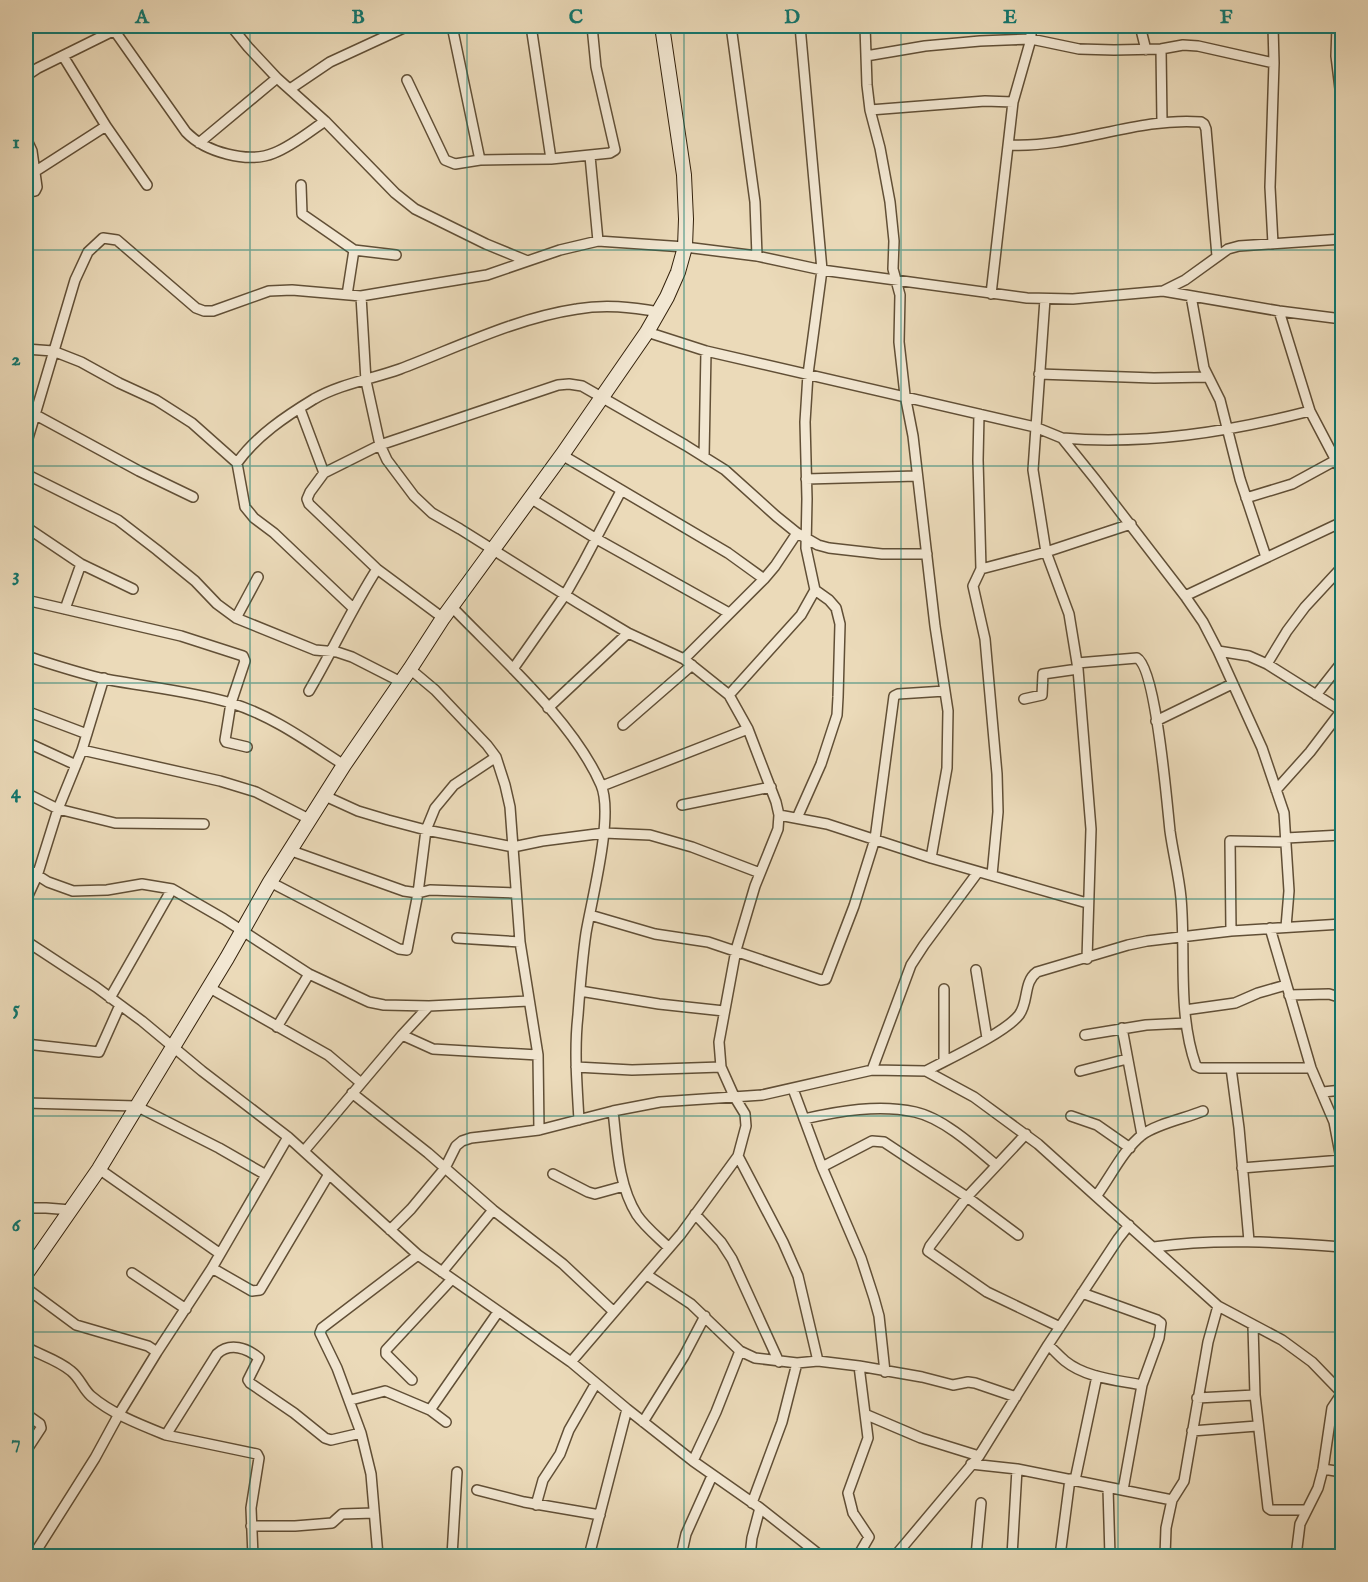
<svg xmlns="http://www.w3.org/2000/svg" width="1368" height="1582" viewBox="0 0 1368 1582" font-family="'IM FELL English',serif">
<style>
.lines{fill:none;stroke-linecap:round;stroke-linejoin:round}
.street-casing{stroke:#614f36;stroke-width:12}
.secondary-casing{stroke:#33210b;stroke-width:16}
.street{stroke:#f2e7d2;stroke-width:9}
.secondary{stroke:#f2e7d2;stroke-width:14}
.grid{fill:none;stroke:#0f766e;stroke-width:1.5;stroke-opacity:0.55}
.neatline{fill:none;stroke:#0f766e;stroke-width:2}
.grid-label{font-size:20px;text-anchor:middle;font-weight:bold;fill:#0f766e}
</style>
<rect width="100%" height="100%" fill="#ebdab9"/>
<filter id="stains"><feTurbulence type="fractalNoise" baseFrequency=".00333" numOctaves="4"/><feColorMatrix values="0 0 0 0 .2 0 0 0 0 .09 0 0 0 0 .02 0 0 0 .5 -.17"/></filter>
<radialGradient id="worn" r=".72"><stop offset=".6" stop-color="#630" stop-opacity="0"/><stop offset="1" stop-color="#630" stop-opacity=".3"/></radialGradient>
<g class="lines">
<g class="street-casing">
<path id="street" d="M 231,26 L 248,47 L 277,78 L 325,121 L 395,193 L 415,209 L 486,244 L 525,260
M 452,26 L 480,160 L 551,159 L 610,153 L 615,150 L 596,67 L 592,26
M 531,26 L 551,159
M 731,26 L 755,202 L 757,256
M 865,26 L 867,85 L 870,110 L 880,148 L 890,202 L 894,241 L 893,269 L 900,295 L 899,342 L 905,395 L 913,436 L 935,626 L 948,711 L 947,768 L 931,858
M 1140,26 L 1146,50
M 1337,26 L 1336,56 L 1342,105
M 114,30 L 186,132 C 205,152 248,164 274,153 C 292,146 309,132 325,121
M 1161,49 L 1162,122
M 866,56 L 925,46 L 980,41 L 1031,39 L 1079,49 L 1114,50 L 1161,49 L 1183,45 L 1198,46 L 1274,63
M 26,76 L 38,68 L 123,26
M 407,80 L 445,160 L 455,164 L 480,160
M 290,89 L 330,62 L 408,26
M 870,110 L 985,101 L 1013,102
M 106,126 L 147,185
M 26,138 L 32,151 L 37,187 L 35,191 L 26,192
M 199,143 L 277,78
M 1010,145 C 1075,148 1135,117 1201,122 L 1204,124 L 1206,129 L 1217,256
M 590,156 L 598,241
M 36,171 L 106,126 L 63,56
M 301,185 L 302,214 L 354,250 L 347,295
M 1273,244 L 1270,187 L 1274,63 L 1273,26
M 354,250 L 396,255
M 1163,291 L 1185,280 L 1228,249 L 1239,246 L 1342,239
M 991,294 L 1013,102 L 1031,39 L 1031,26
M 361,296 L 366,381 L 380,445 L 387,460 L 414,496 L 432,513 L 460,529 L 578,603 L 628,633 L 684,659 L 729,695 L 748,729 L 776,802 L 779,815 L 778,829 L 755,886 L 736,950 L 719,1042 L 721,1067 L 734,1096 L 745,1114 L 746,1126 L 738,1156 L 681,1234 L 571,1362
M 1191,296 L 1204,368 L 1220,400 L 1240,479 L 1266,557
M 1045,299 L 1033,470 L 1046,552 L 1069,614 L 1078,669 L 1091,829 L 1087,959
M 1279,311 L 1310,411 L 1342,472
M 647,332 L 706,351 L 1035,427 L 1062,438 L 1095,479 L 1185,596 L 1203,622 L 1218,651 L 1262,748 L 1284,813 L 1289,891 L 1286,927
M 26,349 L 53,351 L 81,362 L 119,383 L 156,400 L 192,423 L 237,463 L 245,507 L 254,518 L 274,533 L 353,608
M 1039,374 L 1154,378 L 1208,377
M 300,409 L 324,473
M 34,414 L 139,471 L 193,497
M 979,414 L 978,460 L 981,569 L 973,586 L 985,639 L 997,774 L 998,812 L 992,875
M 1062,438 C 1146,445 1228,432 1310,411
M 26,445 L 75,280 L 88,252 L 103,238 L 117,240 L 196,308 L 204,311 L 213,311 L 269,291 L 292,290 L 361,296 L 438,283 L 487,275 L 560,250 L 598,241 L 685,247 L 757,256 L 822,270 L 1027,298 L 1073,299 L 1163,291 L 1279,311 L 1342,319
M 562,455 L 728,553 L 764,579
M 704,457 L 706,351
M 237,463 C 256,436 286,416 314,399 C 340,384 372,379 400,369 C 458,347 516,318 577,309 C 605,304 631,307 659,312
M 26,474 L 118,520 L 157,550 L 195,581 L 217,604 L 236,618 L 315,650 L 337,652 L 352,657 L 401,682
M 806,479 L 917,476
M 530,498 L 595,538 L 729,613
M 1246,498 L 1292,484 L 1336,460
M 26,527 L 81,564 L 133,589
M 981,569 L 1046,552 L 1131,524
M 1185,596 L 1342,522
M 26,600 L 181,636 L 243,656 L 245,661 L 231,703 L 225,740 L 226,742 L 247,747
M 452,607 C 500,657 574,722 601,785 C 614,815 592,898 586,933 C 582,960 580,988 578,1015 C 574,1050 577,1085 579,1120
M 65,609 L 81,564
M 236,618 L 258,577
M 443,618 L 377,569 L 309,504 L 307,499 L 310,492 L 324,473 L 380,445 L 558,385 L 569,384 L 582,386 L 685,445 L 725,470 L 776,516 L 797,533 L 818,545 L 829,548 L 882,554 L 927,554
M 1218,651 L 1249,656 L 1267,664 L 1342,711
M 26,656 C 52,664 78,673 105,679 C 147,687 190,691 231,703 C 273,716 308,742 344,765
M 684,659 L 764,579 L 775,566 L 797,533
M 1077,663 L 1137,658 C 1156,668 1167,804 1170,831 C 1173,853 1179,876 1181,898 C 1186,954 1177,1012 1196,1066 L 1200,1068 L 1311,1068
M 1267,664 L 1287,631 L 1305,607 L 1342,567
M 410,669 L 435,690 L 487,745 L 496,757 L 505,785 L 510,807 L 520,942 L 538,1055 L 539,1130
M 513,669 L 565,595 L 582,565 L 621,491
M 309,691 C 333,650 352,608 377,569
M 729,695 L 801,615 L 815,590 L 806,548 L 807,499 L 805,422 L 808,374 L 822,270 L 800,26
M 1316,695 L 1342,662
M 1024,699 L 1042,695 L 1043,674 L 1078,669
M 548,708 L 628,633
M 26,711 L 87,734
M 1156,721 L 1232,684
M 623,725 L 692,665
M 26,742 L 76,765
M 82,750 L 220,781 L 256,792 L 309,819
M 602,786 L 748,729
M 1276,790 L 1310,752 L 1342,710
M 26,793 L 58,809 L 115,823 L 204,824
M 325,796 L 358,811 L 388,820 L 426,830 L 513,847 L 542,841 L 604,833 L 650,835 L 692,847 L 760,873
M 682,805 L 771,787
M 779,815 L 827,824 L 931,858 L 1087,903
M 797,818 L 821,764 L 837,715 L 838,697 L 840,624 L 836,608 L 829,600 L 815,590
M 1286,838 L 1342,835
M 289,850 L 404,891 L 418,893 L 430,890 L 516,893
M 26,868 L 48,882 L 73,891 L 107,890 L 142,884 L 172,889 L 224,919 L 309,974 L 369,1002 L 384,1005 L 429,1006 L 529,1001
M 270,882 L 399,949 L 407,950 L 418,893 L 426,830 L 435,808 L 454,785 L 496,757
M 26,900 L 37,876 L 58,809 L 82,750 L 104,678
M 590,915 L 655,934 L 708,942 L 821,980 L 826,979 L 854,906 L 875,839 L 894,696 L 898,694 L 945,691
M 1270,928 L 1311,1068 L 1334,1122 L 1342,1164
M 1231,931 L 1230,841 L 1286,842
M 457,938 L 520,942
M 26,941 L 96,987 L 142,1021 L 202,1071 L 288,1137 L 418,1255 L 571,1362 L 627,1409 L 693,1461 L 760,1508 L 821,1556
M 976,970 L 987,1038
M 210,988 L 328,1055 L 361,1083
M 944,989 L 944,1061
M 580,991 L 659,1004 L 724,1011
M 1289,995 L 1329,994 L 1342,998
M 110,998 L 172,889
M 1185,1010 L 1235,1003 L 1258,993 L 1286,985
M 277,1027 L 309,974
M 1122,1028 L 1142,1135
M 402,1035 L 433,1049 L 538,1055
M 1085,1035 L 1146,1025 L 1186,1023
M 26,1044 L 99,1052 L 120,1005
M 576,1067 L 632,1070 L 721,1067
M 1231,1068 L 1239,1128 L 1249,1241
M 872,1070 L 911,965 L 924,945 L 978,872
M 926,1071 C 948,1059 1005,1033 1019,1015 C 1029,1002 1023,982 1037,972 L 1128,945 L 1147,941 L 1231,931 L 1342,924
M 1080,1071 L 1127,1059
M 793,1089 L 822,1167 L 861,1258 L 874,1298 L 879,1316 L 885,1372
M 1323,1092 L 1342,1090
M 352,1093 L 428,1153 L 493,1210 L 563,1264 L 614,1312
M 26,1103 L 136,1106 L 219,1148 L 266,1175
M 613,1111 C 617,1145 618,1185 637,1215 C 645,1227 659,1238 669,1248
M 1071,1116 L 1097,1125 L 1130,1148
M 804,1119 C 839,1111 879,1104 915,1112 C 943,1118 975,1147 996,1165
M 1026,1134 L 967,1197 L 930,1246 L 928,1251 L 987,1292 L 1060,1327
M 304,1151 L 402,1035 L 429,1006
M 738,1156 L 783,1242 L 798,1276 L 818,1361
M 822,1167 L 872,1141 L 884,1142 L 967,1197 L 1018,1235
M 1242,1168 L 1342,1160
M 99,1169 L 219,1253
M 553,1174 L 588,1192 L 595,1194 L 624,1186
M 1097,1195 C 1111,1176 1123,1150 1142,1135 C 1156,1124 1186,1118 1203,1111
M 26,1208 L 46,1208 L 71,1210
M 695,1214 L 721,1242 L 732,1259 L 779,1362
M 390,1230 L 411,1209 L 445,1168 L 456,1146 L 462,1141 L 471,1138 L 539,1130 L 613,1111 L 660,1102 L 762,1095 L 872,1070 L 926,1071 L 974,1097 L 1038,1144 L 1218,1306 L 1282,1340 L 1312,1362 L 1342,1393
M 1154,1247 C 1216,1238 1280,1242 1342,1247
M 212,1268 L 252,1291 L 260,1290 L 329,1174
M 442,1272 L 493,1210
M 132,1273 L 186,1309
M 647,1275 L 691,1304 L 740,1351 L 755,1358 L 797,1363 L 818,1361 L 859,1366 L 922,1377 L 953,1385 L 968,1382 L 975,1383 L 1016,1397
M 26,1288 L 76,1325 L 148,1346 L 157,1352
M 1082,1293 L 1157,1320 L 1161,1323 L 1159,1338 L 1142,1385 L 1123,1490
M 1253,1326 L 1255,1395 L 1268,1508 L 1271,1510 L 1307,1510
M 1048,1345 C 1054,1350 1059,1356 1065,1361 C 1086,1378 1117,1380 1142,1385
M 26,1347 C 40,1355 58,1360 71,1371 C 80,1378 83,1389 91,1396 C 112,1414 141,1425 166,1435 L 257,1454 L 259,1458 L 251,1508 L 253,1556
M 412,1380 L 386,1354 L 386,1350 L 452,1279
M 1197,1398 L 1255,1395
M 351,1400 L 385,1391 L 430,1410 L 446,1422
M 430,1410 L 498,1312
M 26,1414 L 40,1424 L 41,1428 L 26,1451
M 867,1415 L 921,1438 L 979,1456
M 643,1422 L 684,1356 L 705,1316
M 1192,1431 L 1257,1426
M 166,1435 L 217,1354 C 230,1342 247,1348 259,1358 L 248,1380 L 250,1383 L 294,1413 L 325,1438 L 331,1440 L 361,1433
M 693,1461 L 716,1412 L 740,1351
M 971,1464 L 1017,1469 L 1172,1500
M 1323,1469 L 1342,1472
M 1075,1480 L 1097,1376
M 1108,1488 L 1110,1556
M 477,1490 L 524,1502 L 600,1515
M 752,1503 L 782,1422 L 797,1363
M 536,1505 L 543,1480 L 560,1454 L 569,1430 L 596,1383
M 251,1526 L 295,1526 L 332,1523 L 342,1514 L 374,1513
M 33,1556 L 95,1458 L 119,1414 L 157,1352 L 212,1268 L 288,1137
M 378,1556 L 371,1474 L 361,1433 L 337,1368 L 320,1333 L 322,1328 L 418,1255
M 452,1556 L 457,1472
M 589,1556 L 627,1409
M 681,1556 L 686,1534 L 712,1476
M 750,1556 L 752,1538 L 760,1508
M 858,1556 L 869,1537 L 853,1513 L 848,1493 L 868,1438 L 859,1366
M 895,1556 L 979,1456 L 1048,1345 L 1118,1239 L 1129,1225
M 976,1556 L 981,1503
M 1012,1556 L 1017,1469
M 1060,1556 L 1070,1479
M 1165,1556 L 1166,1528 L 1172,1500 L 1184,1481 L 1208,1342 L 1218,1306
M 1296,1556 L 1300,1524 L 1318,1488 L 1323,1469 L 1332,1408 L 1342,1393"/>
</g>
<g class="secondary-casing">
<path id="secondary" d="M 26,1274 L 99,1169 L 227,958 L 270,882 L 344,765 L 410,669 L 443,618 L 562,455 L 647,332 L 667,297 L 678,272 L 685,247 L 686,219 L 684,175 L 662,26"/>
</g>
<use href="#street" class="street"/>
<use href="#secondary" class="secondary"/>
</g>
<path class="grid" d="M 250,26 L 250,1556M 467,26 L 467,1556M 684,26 L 684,1556M 901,26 L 901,1556M 1118,26 L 1118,1556M 26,250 L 1342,250M 26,466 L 1342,466M 26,683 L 1342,683M 26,899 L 1342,899M 26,1116 L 1342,1116M 26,1332 L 1342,1332"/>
<rect width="1368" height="1582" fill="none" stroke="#ebdab9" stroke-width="66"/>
<rect x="33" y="33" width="1302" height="1516" class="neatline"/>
<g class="grid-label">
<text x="142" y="23">A</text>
<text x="358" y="23">B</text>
<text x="576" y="23">C</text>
<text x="792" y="23">D</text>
<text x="1010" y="23">E</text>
<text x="1226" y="23">F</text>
<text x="16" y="148">1</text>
<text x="16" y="365">2</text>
<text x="16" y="581">3</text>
<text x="16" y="798">4</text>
<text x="16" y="1014">5</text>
<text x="16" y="1231">6</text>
<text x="16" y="1448">7</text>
</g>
<rect width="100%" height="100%" filter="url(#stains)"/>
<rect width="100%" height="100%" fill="url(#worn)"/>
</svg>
